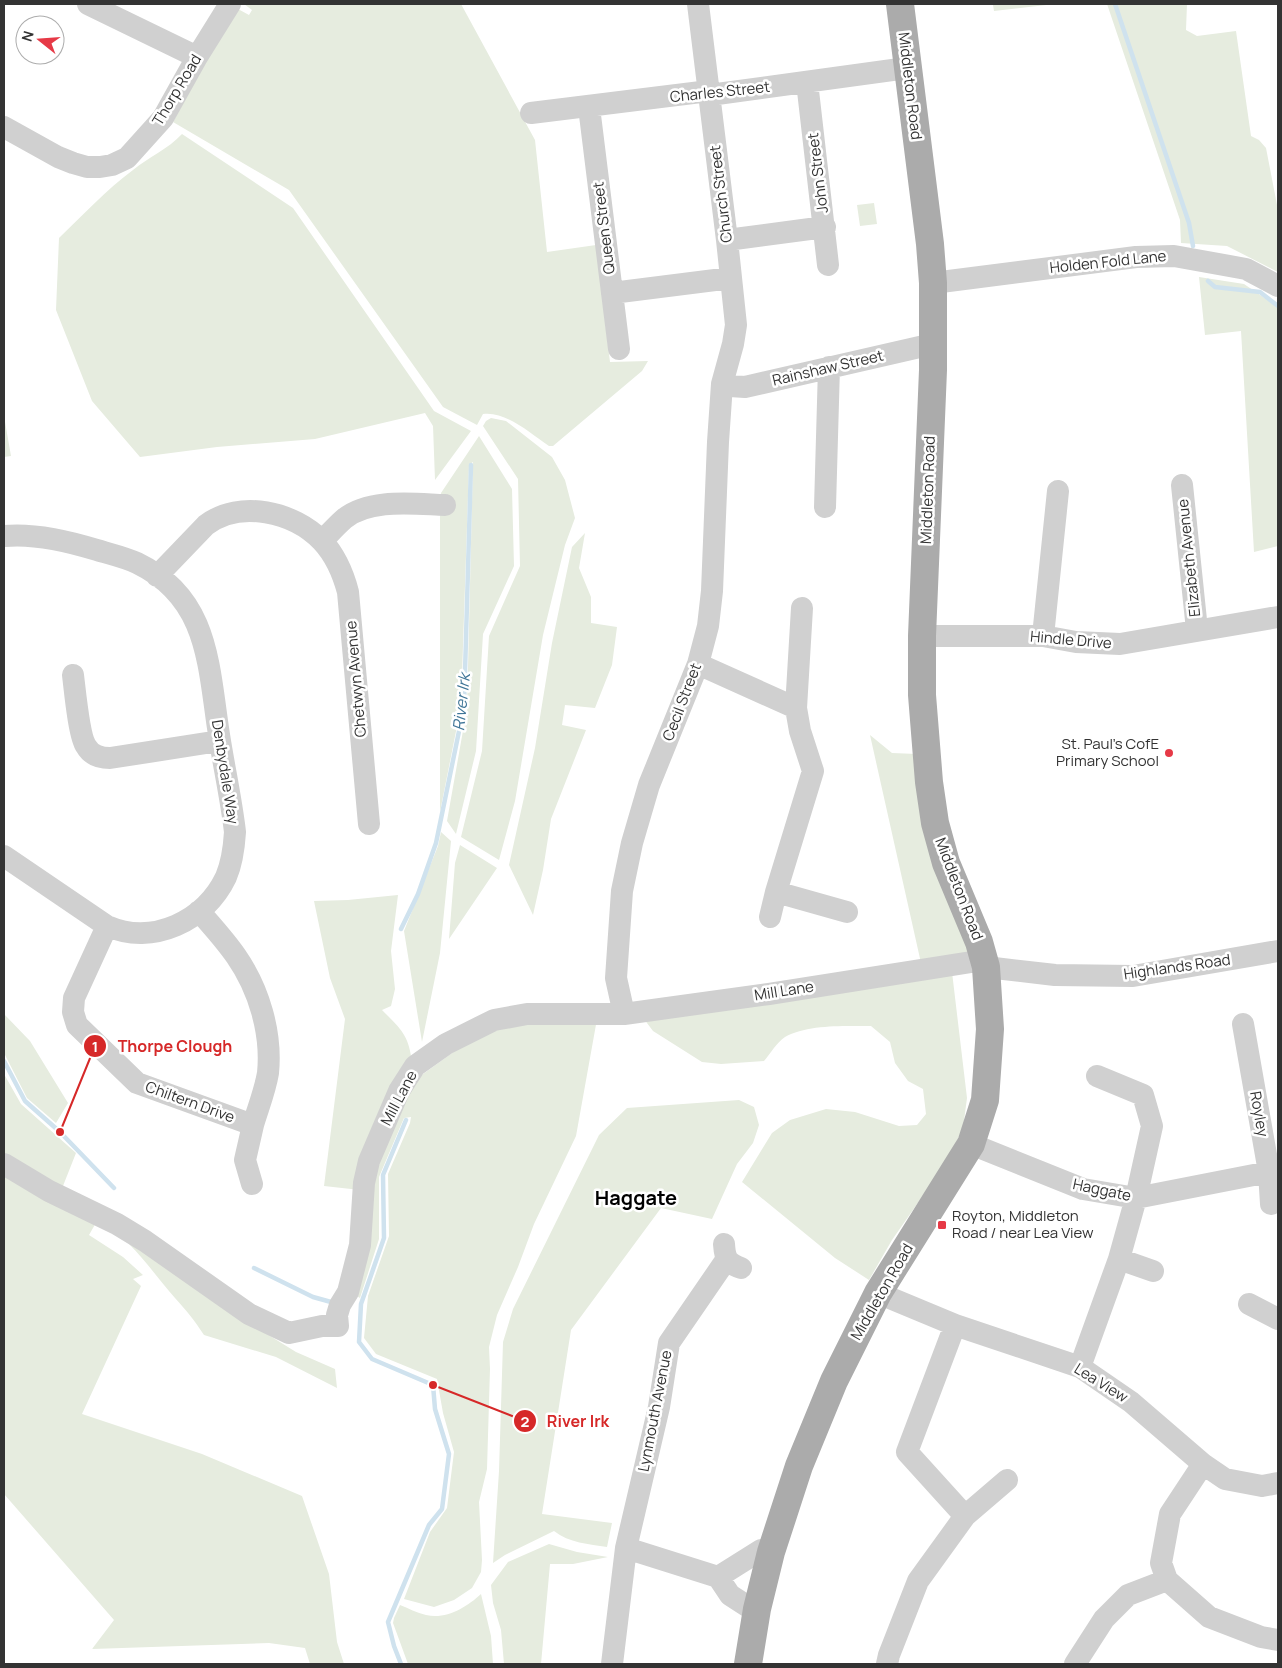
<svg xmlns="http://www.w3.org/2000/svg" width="1282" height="1668" viewBox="0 0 1282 1668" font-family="Manrope,sans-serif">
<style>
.green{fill:#e6ecdf}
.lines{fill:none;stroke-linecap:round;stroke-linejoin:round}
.stream{stroke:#cfe2ee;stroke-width:4.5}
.minor{stroke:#d0d0d0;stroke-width:22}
.major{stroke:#ababab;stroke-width:28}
.poi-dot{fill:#e63946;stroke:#fff;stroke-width:2}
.labels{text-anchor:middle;stroke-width:5;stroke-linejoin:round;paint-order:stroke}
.street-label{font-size:15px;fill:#333;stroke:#fff}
.poi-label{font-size:15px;fill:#333;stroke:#fff;text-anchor:end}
.water-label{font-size:16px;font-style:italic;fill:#3f7597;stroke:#fff}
.district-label{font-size:20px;font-weight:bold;fill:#000;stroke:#fff}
.leader{fill:none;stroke:#d62828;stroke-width:2}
.callout-dot{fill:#d62828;stroke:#fff;stroke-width:2}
.mark-label{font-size:15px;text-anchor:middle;font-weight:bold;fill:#fff}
.callout-label{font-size:16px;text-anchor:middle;font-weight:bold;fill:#d62828;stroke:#fff;stroke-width:5;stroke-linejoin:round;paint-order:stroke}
</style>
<rect width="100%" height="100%" fill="#fff"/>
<path class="green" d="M 244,4 L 461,4 L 535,140 L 547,252 L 596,245 L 610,362 L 648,361 L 642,371 L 553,446 L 549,446 C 530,433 506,411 483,414 L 477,425 L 443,407 L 289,190 L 173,122 L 211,51 L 238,9 L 249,15 L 252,10 Z
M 996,4 L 1055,4 L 994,11 L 993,5 Z
M 1107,4 L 1187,4 L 1186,30 L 1197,36 L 1236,31 L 1251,136 L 1259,140 L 1266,148 L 1278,210 L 1278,272 L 1227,246 L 1181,243 L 1180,220 Z
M 182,134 L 293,208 L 434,411 L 471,431 L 435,480 L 433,426 L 425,413 L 315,439 L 217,447 L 140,457 L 92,401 L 56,310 L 59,238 C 83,215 106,190 133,170 C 149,157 168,149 182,134 Z
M 874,203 L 877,224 L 860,226 L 857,205 Z
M 1199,277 L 1244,284 L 1278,307 L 1278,546 L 1254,552 L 1241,331 L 1205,335 Z
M 4,416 L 11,456 L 4,457 Z
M 491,418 L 506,421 L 552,457 L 565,480 L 575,518 L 565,545 L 543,635 L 515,801 L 499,860 L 461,837 L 482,751 L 489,636 L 520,566 L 518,479 L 483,426 L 486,421 Z
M 479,436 L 512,489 L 514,566 L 483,634 L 476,751 L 456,834 L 447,821 L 467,708 L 473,462 L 469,465 L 461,706 L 440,812 L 440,502 L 441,493 Z
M 585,533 L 579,568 L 591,597 L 591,623 L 617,627 L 612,665 L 595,708 L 565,705 L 562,725 L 586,730 L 551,819 L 543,870 L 533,915 L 509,865 L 535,748 L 552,643 L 572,547 Z
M 870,735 L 892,753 L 917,754 L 975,959 L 921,963 Z
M 441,832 L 451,841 L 440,953 L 422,1042 L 404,931 L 438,846 Z
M 460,845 L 497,868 L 449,939 L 455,863 Z
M 398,895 L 391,951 L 395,989 L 391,1006 L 382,1010 C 401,1029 409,1035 412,1063 L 360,1190 L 324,1186 L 345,1019 L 330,978 L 314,901 L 348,900 Z
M 952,972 L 967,1098 L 963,1128 L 947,1161 L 892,1240 L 869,1280 L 835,1258 L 742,1182 L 772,1133 L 790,1120 L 826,1109 L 855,1112 L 899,1126 L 917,1125 L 926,1114 L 923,1089 L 908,1081 L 895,1063 L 890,1042 L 871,1026 C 846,1026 807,1024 785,1037 C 777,1042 770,1054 764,1061 L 721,1064 L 702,1062 L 653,1031 L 641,1015 Z
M 4,1014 L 30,1041 L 68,1103 L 56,1123 L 27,1098 L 4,1053 Z
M 597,1019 L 576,1136 L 534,1224 L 518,1267 L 497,1315 L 489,1347 L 490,1369 L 487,1469 L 479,1502 L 482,1560 L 481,1572 L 472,1588 L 454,1600 L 434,1607 L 404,1599 L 430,1532 L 447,1508 L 454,1452 L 443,1413 L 437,1379 L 376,1354 L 364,1338 L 368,1296 L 389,1236 L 388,1174 L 410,1123 L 411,1117 L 404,1118 L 379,1177 L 379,1239 L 360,1298 L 352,1293 L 368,1179 L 408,1085 L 492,1024 Z
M 4,1074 L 21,1104 L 76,1153 L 61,1191 L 4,1157 Z
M 739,1100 L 754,1107 L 759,1125 L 753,1143 L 737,1164 L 712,1219 L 661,1208 L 571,1330 L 542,1514 L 612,1523 L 607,1547 C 589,1544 569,1543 554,1531 L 505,1555 L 493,1563 L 499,1471 L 503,1342 L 513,1309 L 599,1135 L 627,1108 Z
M 4,1173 L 97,1221 L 89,1235 L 123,1257 L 143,1275 L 133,1279 L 141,1286 L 82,1414 L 202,1454 L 302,1496 L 329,1574 L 337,1642 L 344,1664 L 310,1664 L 305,1648 L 269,1643 L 92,1649 L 114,1620 L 4,1494 Z
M 132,1241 L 223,1307 L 296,1352 L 335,1369 L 337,1388 L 276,1357 L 204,1335 C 195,1321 186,1310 175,1298 C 159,1280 146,1261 129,1244 Z
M 549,1544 L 577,1552 L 608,1557 L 573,1564 L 550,1564 L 541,1664 L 504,1664 L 501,1630 L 493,1603 L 491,1585 L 508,1562 Z
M 481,1594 L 491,1636 L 493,1664 L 408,1664 L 393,1623 L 394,1618 L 400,1605 C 408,1608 417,1613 426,1615 C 446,1620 467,1607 481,1594 Z"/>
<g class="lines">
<path class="stream" d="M 1115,4 L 1189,223 L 1193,246
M 1208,281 L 1215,287 L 1260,292 L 1278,306
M 401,929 L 418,894 L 436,843 L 464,707 L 471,465
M 4,1061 L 25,1101 L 60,1132 L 114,1188
M 254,1268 L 313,1297 L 331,1302 L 333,1301
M 401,1664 L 394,1646 L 388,1622 L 429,1525 L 442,1509 L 449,1454 L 435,1409 L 433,1385 L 372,1359 L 359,1342 L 361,1304 L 384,1238 L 383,1175 L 406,1120"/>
<path class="minor" d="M 88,4 L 197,57
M 807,82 L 828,265
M 589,107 L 619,349
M 531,113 L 701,92 L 717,94 L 907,68
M 4,127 L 58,157 L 73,163 L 87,167 L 100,167 L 112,165 L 127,158 L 163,118 L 197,57 L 230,4
M 727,240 L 825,227
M 933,283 L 1136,257 L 1174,256 L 1246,269 L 1278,286
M 612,293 L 731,278
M 722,384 L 730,386 L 745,387 L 924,346 L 933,346
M 1182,485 L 1197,630
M 825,507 L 829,367
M 4,536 C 34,533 68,541 97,550 C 110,554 124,557 137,563 C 207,597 208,660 218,728 C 223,763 231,797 235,832 C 234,848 232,863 226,877 C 205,921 153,946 107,926 L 4,856
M 322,541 C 329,534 336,526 344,519 C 369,498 414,504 445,505
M 157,576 L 206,525 C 240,499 294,512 322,541 C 336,556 343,573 348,592 L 369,824
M 922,636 L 1043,636 L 1076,642 L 1120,644 L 1278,617
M 1043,636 L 1058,491
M 698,664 L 796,708
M 73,675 C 75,691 79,736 86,746 C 91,755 100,758 110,758 L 219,741
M 776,892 L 847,912
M 770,917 L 776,892 L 813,771 L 800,731 L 796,708 L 802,608
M 107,926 L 74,998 L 73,1012 L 77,1025 L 137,1083 L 253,1125 C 258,1108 265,1091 268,1073 C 272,1033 259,989 236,956 C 225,940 212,926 199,911
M 986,967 L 1055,975 L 1133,976 L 1278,951
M 624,1014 L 616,978 L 622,891 L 632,843 L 649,785 L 698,664 L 708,626 L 712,591 L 718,442 L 722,384 L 733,344 L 736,325 L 727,240 L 698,4
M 1243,1024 L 1269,1172 L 1271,1204
M 971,1144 L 1083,1189 L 1136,1198 L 1269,1172
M 4,1164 L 49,1191 L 117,1224 L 145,1241 L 249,1314 L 289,1333 L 322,1326 L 338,1326 L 337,1315 L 340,1305 L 348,1292 L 360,1245 L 364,1183 L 369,1161 L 399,1091 L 415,1066 L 446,1044 L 494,1020 L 527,1014 L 624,1014 L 769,994 L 984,960
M 252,1184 L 245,1160 L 253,1125
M 724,1244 C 725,1259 727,1263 741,1268
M 1119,1259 L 1153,1271
M 878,1293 L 955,1325 L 1080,1367 L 1131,1402 L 1203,1464 L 1225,1479 L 1262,1486 L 1278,1483
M 1249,1304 L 1278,1319
M 955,1325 L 907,1452 L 965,1516
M 1080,1367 L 1119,1259 L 1136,1198 L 1152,1126 L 1143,1095 L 1097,1076
M 1203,1464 L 1170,1514 L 1161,1563 L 1167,1580 L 1209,1617 L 1261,1637 L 1278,1640
M 626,1548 L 718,1577 L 730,1595 L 747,1606 L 757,1609
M 718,1577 L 761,1550 L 771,1552
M 612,1664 L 626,1548 L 659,1407 L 669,1343 L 726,1260
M 887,1664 L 889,1655 L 918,1581 L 965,1516 L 1007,1480
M 1075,1664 L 1104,1619 L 1128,1595 L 1167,1580"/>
<path class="major" d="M 748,1664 L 757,1609 L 771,1552 L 799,1466 L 834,1381 L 878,1293 L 971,1144 L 985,1100 L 990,1029 L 986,967 L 979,942 L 946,863 L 935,823 L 929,782 L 922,695 L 922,636 L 933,370 L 933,283 L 930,244 L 900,4"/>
</g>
<g class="poi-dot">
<circle cx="1169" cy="753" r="5"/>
<rect x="937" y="1220" width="10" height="10" rx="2.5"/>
</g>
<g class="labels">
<g class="street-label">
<text transform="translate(910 86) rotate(83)" y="5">Middleton Road</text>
<text transform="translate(177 90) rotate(-59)" y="5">Thorp Road</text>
<text transform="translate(720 92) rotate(-6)" y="5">Charles Street</text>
<text transform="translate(818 173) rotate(-97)" y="5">John Street</text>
<text transform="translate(721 194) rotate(-97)" y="5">Church Street</text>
<text transform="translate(604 228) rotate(-97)" y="5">Queen Street</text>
<text transform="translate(1108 262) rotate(-6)" y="5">Holden Fold Lane</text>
<text transform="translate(828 368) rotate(-13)" y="5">Rainshaw Street</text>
<text transform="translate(928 490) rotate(-88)" y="5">Middleton Road</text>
<text transform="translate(1189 558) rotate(-96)" y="5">Elizabeth Avenue</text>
<text transform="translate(1071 640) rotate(5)" y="5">Hindle Drive</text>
<text transform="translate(356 679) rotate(-95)" y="5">Chetwyn Avenue</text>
<text transform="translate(682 702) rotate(-69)" y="5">Cecil Street</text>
<text transform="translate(225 772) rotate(81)" y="5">Denbydale Way</text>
<text transform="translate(959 889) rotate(69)" y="5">Middleton Road</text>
<text transform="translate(1177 967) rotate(-8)" y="5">Highlands Road</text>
<text transform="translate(784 991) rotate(-9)" y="5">Mill Lane</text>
<text transform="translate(399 1098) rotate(-62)" y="5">Mill Lane</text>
<text transform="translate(190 1102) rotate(20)" y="5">Chiltern Drive</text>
<text transform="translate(1259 1114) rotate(80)" y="5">Royley</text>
<text transform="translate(1102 1190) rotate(12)" y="5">Haggate</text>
<text transform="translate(882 1292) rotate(-60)" y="5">Middleton Road</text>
<text transform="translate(1101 1383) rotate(32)" y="5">Lea View</text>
<text transform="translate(655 1411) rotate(-79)" y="5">Lynmouth Avenue</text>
</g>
<g class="poi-label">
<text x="1159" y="749">St. Paul's CofE<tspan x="1159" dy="17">Primary School</tspan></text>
<text x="952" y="1221" text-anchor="start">Royton, Middleton<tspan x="952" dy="17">Road / near Lea View</tspan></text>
</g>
<g class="water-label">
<text transform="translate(461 702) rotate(-84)" y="6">River Irk</text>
</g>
<g class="district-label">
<text x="636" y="1205">Haggate</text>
</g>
</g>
<path class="leader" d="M60 1132L95 1046M433 1385L525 1421"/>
<g class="callout-dot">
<circle cx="60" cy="1132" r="5"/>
<circle cx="433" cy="1385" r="5"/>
<circle cx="95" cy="1046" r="12"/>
<circle cx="525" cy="1421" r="12"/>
</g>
<g class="mark-label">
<text x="95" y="1052">1</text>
<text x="525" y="1427">2</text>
</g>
<g class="callout-label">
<text x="175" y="1052">Thorpe Clough</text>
<text x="578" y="1427">River Irk</text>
</g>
<rect width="1282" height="1668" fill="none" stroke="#333333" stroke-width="10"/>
<g transform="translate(40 40) rotate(287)"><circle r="24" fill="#ffffff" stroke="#adadad"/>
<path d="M0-4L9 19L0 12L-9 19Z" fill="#e63946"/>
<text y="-8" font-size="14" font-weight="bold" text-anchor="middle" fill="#333333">N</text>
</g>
</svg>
